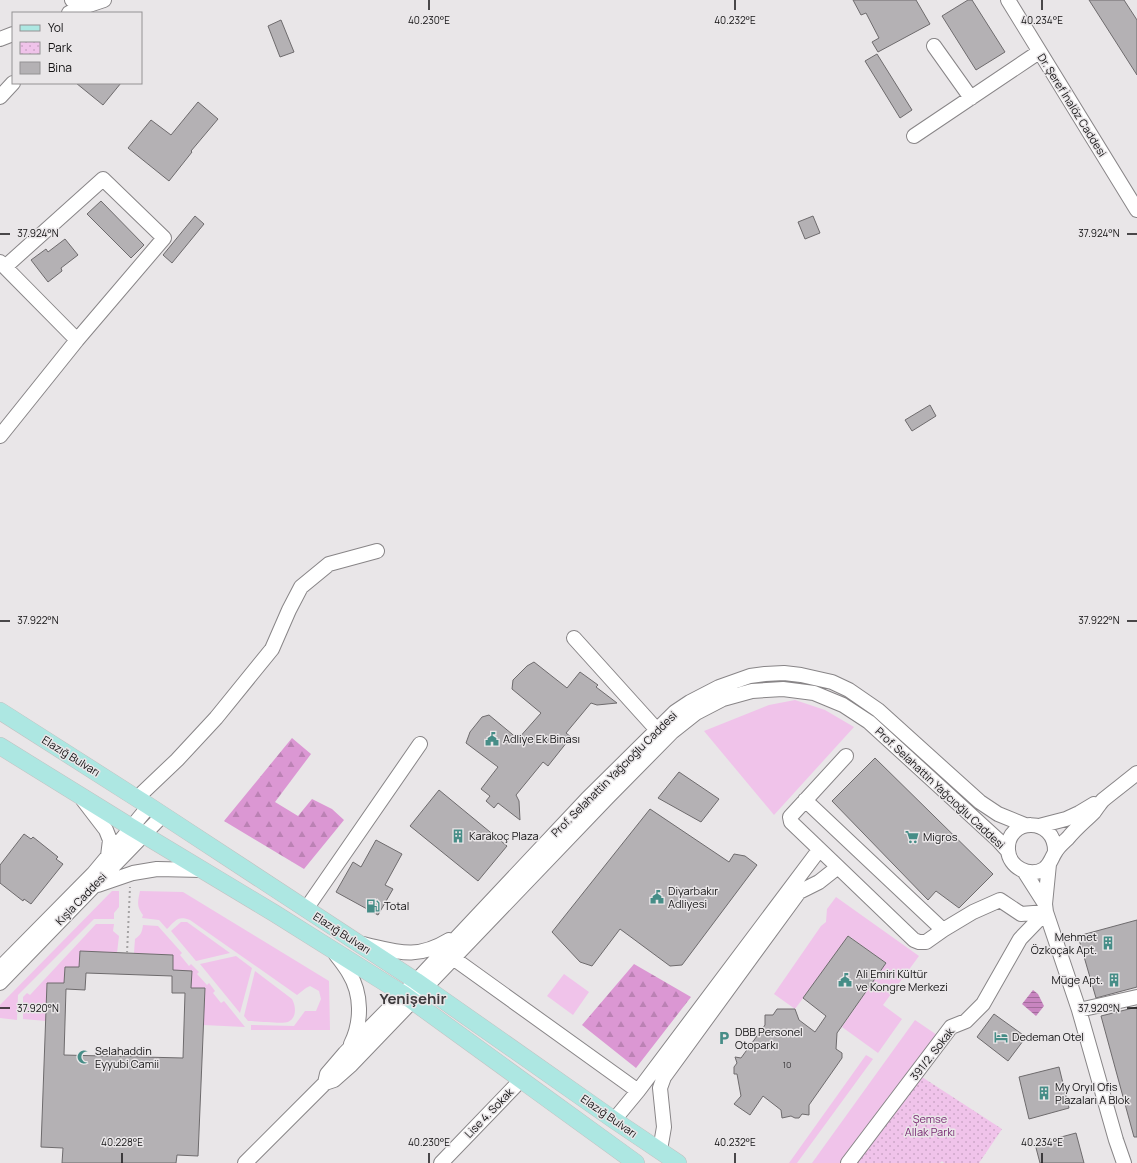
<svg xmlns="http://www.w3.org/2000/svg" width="1137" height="1163" viewBox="0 0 1137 1163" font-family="Manrope,sans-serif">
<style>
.green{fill:#f0c3ea}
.forest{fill:url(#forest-firs)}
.park{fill:url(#park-dots)}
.water{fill:url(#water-rules)}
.building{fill:#b4b1b4;stroke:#6e6b6d;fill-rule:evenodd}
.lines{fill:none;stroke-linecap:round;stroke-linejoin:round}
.minor-casing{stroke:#888587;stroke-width:16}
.major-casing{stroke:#c2c2c2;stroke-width:18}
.path{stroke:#a4a2a3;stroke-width:2;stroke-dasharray:2 3;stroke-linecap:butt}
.minor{stroke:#fff;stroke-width:14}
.major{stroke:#ade7e2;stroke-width:17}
.ticks{fill:none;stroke:#141314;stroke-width:1.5}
.labels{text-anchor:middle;stroke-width:3;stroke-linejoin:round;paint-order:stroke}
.number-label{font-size:9px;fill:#3c3a3c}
.street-label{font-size:11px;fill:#141314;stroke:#e9e6e8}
.poi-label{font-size:11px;fill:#141314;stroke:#e9e6e8;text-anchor:start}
.park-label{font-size:11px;fill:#7b2c75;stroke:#e9e6e8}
.district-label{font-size:15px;font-weight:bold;fill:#3d3a3c;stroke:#e9e6e8}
.ticks-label{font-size:10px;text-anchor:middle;fill:#141314;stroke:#e9e6e8;stroke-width:3;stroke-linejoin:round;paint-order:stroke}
</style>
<defs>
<pattern id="forest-firs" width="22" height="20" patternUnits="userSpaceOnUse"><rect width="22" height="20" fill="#db97d3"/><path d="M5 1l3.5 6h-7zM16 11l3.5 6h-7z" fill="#bb81b4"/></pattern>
<pattern id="park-dots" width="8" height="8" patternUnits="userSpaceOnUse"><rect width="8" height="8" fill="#f0c3ea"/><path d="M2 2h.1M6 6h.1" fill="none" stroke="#cda7c8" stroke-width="1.8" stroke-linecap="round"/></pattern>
<pattern id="water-rules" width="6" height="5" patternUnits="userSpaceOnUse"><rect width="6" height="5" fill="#c885c0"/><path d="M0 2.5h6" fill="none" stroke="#a16c9b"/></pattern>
</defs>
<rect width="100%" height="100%" fill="#e9e6e8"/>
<path class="green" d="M 795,700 L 825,710 L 854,727 L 774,815 L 704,731 L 769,705 Z
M 112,891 L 119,891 L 119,907 L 114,913 L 114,919 L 94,919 L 18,995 L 17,1020 L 0,1018 L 0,1005 Z
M 140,891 L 183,892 L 329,981 L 330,1030 L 251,1030 L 251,1025 L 294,1026 L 305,1011 L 316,1011 L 321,999 L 319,991 L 310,986 L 306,988 L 297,995 L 190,920 C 178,915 175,921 167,929 L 159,920 L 142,918 L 143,915 C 136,906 138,901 140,891 Z
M 836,897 L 919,956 L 883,1005 L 902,1019 L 878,1053 L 842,1027 L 886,963 L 849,936 L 795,1009 L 774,994 L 821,926 L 826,922 L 827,909 Z
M 181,922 L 187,922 L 230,953 L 196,961 L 171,931 Z
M 96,924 L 114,924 L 113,931 L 119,936 L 117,953 L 79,967 L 65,967 L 64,983 L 47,983 L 46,1021 L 23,1019 L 23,997 L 27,993 L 30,995 Z
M 143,925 L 158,926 L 182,953 L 180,955 L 189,966 L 191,964 L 199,972 L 197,974 L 207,985 L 209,983 L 215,991 L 213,993 L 221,1003 L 224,1001 L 245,1027 L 203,1025 L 205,988 L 191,988 L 173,970 L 173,955 L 134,953 L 135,939 C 141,935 142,932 143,925 Z
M 236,956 L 252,968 L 240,1013 L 200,964 Z
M 255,971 L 292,999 C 296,1006 297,1018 288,1022 C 282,1024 256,1021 248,1021 L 244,1016 Z
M 564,974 L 589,992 L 573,1015 L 547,996 Z
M 915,1020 L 937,1035 L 841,1163 L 812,1163 Z
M 866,1055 L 873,1059 L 797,1163 L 789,1163 Z"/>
<path class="forest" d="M 292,738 L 311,754 L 275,802 L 298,816 L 312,799 L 332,809 L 344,820 L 304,869 L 224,821 Z
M 634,964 L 691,997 L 636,1068 L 582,1025 Z"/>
<path class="park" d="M 922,1077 L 1002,1129 L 979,1163 L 944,1163 L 942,1161 L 940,1163 L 856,1163 Z"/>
<path class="water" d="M 1033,990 L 1038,994 L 1044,1006 L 1036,1016 L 1022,1004 Z"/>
<path class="building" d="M 853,0 L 916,0 L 930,24 L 878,52 L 872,42 L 879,38 L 866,13 L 861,15 Z
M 968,0 L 972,0 L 1005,52 L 976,70 L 942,16 Z
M 1089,0 L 1124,0 L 1137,20 L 1137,75 Z
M 281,20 L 294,52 L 280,57 L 268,26 Z
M 877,54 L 912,110 L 900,118 L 865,61 Z
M 76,83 L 121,83 L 103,105 Z
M 198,102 L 218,119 L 191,151 L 192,152 L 169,181 L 128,148 L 151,120 L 171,135 Z
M 101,201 L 144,245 L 131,258 L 87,214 Z
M 195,216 L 204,224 L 172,263 L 163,255 Z
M 813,216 L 820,233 L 805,239 L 798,222 Z
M 65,239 L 78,255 L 61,268 L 62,271 L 48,282 L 31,260 L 46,249 L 48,252 Z
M 930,405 L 936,416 L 912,431 L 905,420 Z
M 534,662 L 567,688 L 580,672 L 598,685 L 596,687 L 617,703 L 597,705 L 591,703 L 566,733 L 571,737 L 548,766 L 543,762 L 516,795 L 519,801 L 520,820 L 498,803 L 494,808 L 486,801 L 490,796 L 481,789 L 498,767 L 466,743 L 470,732 L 482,717 L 489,715 L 518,739 L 541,713 L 512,689 L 513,680 L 527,666 Z
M 875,758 L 993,874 L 959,908 L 936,891 L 928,900 L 832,801 Z
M 679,772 L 719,799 L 701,822 L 658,798 Z
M 439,790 L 507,846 L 478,881 L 410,826 Z
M 650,809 L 729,862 L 734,854 L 745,856 L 757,865 L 682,965 L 670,966 L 620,929 L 592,966 L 580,962 L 552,932 Z
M 24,834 L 31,839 L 33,837 L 58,857 L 56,859 L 63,864 L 31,904 L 24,899 L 23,901 L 0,883 L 0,865 Z
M 376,840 L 402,854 L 385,885 L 393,889 L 378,915 L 336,892 L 353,862 L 361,867 Z
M 1137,920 L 1137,987 L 1096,998 L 1078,936 Z
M 848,936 L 886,963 L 837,1033 L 836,1049 L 842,1053 L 842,1058 L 809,1105 L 809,1115 L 802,1114 L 799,1118 L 795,1118 L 791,1116 L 782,1118 L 781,1110 L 763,1096 L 750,1115 L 734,1104 L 741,1096 L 737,1074 L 734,1074 L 734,1067 L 737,1063 L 735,1057 L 741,1058 L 765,1025 L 765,1015 L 773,1015 L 777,1009 L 795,1009 L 799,1020 L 815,1032 L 826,1016 L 803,998 Z
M 80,951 L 173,955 L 173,970 L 192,971 L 191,988 L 205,988 L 198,1156 L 177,1155 L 176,1163 L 62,1163 L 63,1148 L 41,1147 L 47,983 L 64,983 L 65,967 L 79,967 ZM 86,973 L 172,976 L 172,993 L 185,993 L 183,1058 L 64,1055 L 66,989 L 85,990 Z
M 1137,1007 L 1137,1137 L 1134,1137 L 1101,1016 Z
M 994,1014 L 1026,1037 L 1008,1061 L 977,1037 Z
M 1059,1067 L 1069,1108 L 1029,1119 L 1019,1077 Z
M 1076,1133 L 1084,1163 L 1040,1163 L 1035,1144 Z"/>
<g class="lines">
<g class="minor-casing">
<path id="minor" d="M 72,0 L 86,6 L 104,0
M 1008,0 L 1137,210
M 69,13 L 86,6
M 0,39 L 13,34
M 934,46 L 971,98
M 0,97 L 13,83
M 914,136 L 1039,52
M 0,262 L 77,340
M 0,436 L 77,340 L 164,238 L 103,179 L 5,267
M 574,638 L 657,730
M 137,798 L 177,760 L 216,718 L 272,649 L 289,610 L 301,587 L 329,564 L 377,551
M 805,800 L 943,930
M 1039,826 L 1066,819 L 1079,813 L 1094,804
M 1055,852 C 1056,816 1006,817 1008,850 C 1009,867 1029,878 1044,869 C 1051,864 1051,858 1056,851 C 1059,846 1064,842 1068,838 C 1076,828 1085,821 1094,812 C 1097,808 1100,803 1103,800 C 1114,791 1126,782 1137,773
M 108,856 L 149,806
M 1049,864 L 1045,904 L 1046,912 L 1079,1010 L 1116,1140 L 1124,1163
M 838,867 L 791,822 L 790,817 L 846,756
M 1024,871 L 1045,904
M 98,885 L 133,873 L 157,869 L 202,870
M 306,909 L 420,744
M 363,944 C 398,952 416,960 449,940
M 335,953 C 339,959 345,966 349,973 C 362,994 362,1022 351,1044
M 453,958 L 638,1091
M 0,968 L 93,874 L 108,856 L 110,840 L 106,830 L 83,800
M 0,983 L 163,815
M 1079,1010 L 1137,997
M 325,1083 L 327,1074 L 345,1053 L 416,981 L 587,799 L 675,712 L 690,702 L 719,687 L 750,676 L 765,674 L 784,673 L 801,675 L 832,682 L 849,690 L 878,710 L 980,802 L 998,814 L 1025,825
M 614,1120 L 638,1091 L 819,850
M 660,1150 L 664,1127 L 660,1088 L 664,1077 L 799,892 L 819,882 L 838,867 L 914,940 L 919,942 L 926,942 L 943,930 L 973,912 L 1000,900 L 1021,914 L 1046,912
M 245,1163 L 325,1083 L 334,1080 L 351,1065 L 608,797 L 672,732 L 696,713 L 723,699 L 752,691 L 783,689 L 814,693 L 843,705 L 869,722 L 998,840 L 1008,851
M 441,1163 L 521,1080
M 848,1163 L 951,1027 L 966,1021 L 983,1004 L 1020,939 L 1046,912"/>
</g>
<g class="major-casing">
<path id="major" d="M 0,711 L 149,806 L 416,981 L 614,1120 L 678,1163
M 0,746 L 131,827 L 274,913 L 403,994 L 636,1163"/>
</g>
<path class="path" d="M 127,953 L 130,887"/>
<use href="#minor" class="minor"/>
<use href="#major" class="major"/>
</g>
<path class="ticks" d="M 429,0 L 429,10M 735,0 L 735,10M 1042,0 L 1042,10M 0,234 L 10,234M 1127,234 L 1137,234M 0,621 L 10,621M 1127,621 L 1137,621M 0,1008 L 10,1008M 1127,1008 L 1137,1008M 122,1153 L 122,1163M 429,1153 L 429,1163M 735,1153 L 735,1163M 1042,1153 L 1042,1163"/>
<defs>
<g id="civic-bare" transform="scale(1.08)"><path d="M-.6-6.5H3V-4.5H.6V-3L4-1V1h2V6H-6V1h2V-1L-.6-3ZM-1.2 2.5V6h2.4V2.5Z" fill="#468d87" stroke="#e9e6e8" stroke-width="2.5" paint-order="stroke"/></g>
<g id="building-bare" transform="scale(1.08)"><path d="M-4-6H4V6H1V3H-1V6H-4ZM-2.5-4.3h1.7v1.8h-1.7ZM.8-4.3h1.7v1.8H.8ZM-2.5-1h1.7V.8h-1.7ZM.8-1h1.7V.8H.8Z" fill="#468d87" stroke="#e9e6e8" stroke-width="2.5" paint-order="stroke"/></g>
<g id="supermarket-bare" transform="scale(1.08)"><path d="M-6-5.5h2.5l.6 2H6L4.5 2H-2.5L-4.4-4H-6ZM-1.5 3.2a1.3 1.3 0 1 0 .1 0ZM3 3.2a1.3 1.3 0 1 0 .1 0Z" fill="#468d87" stroke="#e9e6e8" stroke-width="2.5" paint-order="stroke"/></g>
<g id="fuel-bare" transform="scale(1.08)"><path d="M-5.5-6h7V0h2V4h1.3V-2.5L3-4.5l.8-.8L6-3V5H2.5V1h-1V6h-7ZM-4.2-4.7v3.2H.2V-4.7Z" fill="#468d87" stroke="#e9e6e8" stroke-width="2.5" paint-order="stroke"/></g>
<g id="hotel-bare" transform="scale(1.08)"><path d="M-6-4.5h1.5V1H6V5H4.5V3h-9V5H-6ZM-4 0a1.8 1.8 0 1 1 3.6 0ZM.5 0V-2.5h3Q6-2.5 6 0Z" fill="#468d87" stroke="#e9e6e8" stroke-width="2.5" paint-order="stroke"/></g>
<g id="parking-bare" transform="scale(1.08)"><path d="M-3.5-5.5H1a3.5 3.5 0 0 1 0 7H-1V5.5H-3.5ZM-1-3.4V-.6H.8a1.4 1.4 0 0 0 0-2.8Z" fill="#468d87" stroke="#e9e6e8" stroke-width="2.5" paint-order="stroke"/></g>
<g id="mosque-bare" transform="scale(1.08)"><path d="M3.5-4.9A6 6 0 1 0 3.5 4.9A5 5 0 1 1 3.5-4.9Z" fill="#468d87" stroke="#e9e6e8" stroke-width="2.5" paint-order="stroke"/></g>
</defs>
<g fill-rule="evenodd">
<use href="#civic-bare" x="492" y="739"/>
<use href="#building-bare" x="458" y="836"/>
<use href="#supermarket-bare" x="912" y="837"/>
<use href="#civic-bare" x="657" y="897"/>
<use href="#fuel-bare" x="373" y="906"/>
<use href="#building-bare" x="1108" y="943"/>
<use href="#civic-bare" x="845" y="980"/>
<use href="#building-bare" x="1114" y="980"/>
<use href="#hotel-bare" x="1001" y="1037"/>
<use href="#parking-bare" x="724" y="1038"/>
<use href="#mosque-bare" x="84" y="1057"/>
<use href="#building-bare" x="1044" y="1093"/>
</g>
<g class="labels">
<g class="number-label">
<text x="787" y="1068">10</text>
</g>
<g class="street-label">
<text transform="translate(1072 105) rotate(58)" y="4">Dr. Şeref İnalöz Caddesi</text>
<text transform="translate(71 756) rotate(32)" y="4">Elazığ Bulvarı</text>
<text transform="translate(614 774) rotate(-45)" y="4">Prof. Selahattin Yağcıoğlu Caddesi</text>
<text transform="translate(940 788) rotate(43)" y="4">Prof. Selahattin Yağcıoğlu Caddesi</text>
<text transform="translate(81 899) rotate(-46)" y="4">Kışla Caddesi</text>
<text transform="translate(342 933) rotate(33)" y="4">Elazığ Bulvarı</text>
<text transform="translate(932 1054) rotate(-52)" y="4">391/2. Sokak</text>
<text transform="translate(489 1113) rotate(-46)" y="4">Lise 4. Sokak</text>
<text transform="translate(609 1116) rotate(35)" y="4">Elazığ Bulvarı</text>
</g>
<g class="poi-label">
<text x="503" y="743">Adliye Ek Binası</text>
<text x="469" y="840">Karakoç Plaza</text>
<text x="923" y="841">Migros</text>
<text x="668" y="895">Diyarbakır<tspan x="668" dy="13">Adliyesi</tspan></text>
<text x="384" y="910">Total</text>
<text x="1097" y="941" text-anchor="end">Mehmet<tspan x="1097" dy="13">Özkoçak Apt.</tspan></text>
<text x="856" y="978">Ali Emiri Kültür<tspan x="856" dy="13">ve Kongre Merkezi</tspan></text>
<text x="1103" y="984" text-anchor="end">Müge Apt.</text>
<text x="735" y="1036">DBB Personel<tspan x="735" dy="13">Otoparkı</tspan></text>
<text x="1012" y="1041">Dedeman Otel</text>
<text x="95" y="1055">Selahaddin<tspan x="95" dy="13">Eyyubi Camii</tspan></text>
<text x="1055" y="1091">My Oryıl Ofis<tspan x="1055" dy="13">Plazaları A Blok</tspan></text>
</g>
<g class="park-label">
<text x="930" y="1123">Şemse<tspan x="930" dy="13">Allak Parkı</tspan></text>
</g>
<g class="district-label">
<text x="413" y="1004">Yenişehir</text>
</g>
</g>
<g class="ticks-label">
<text x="429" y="24">40.230°E</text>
<text x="735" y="24">40.232°E</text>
<text x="1042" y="24">40.234°E</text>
<text x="38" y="237">37.924°N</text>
<text x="1099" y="237">37.924°N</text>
<text x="38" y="624">37.922°N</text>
<text x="1099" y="624">37.922°N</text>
<text x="38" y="1012">37.920°N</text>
<text x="1099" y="1012">37.920°N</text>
<text x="122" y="1146">40.228°E</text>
<text x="429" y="1146">40.230°E</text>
<text x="735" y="1146">40.232°E</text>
<text x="1042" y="1146">40.234°E</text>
</g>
<rect x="12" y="12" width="130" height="72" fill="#e9e6e8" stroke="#949293"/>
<rect x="20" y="25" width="20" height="6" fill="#ade7e2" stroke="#949293"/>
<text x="48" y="32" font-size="12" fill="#141314">Yol</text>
<rect x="20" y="42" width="20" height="12" fill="url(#park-dots)" stroke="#949293"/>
<text x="48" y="52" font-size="12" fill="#141314">Park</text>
<rect x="20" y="62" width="20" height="12" fill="#b4b1b4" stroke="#949293"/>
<text x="48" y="72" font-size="12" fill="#141314">Bina</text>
</svg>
